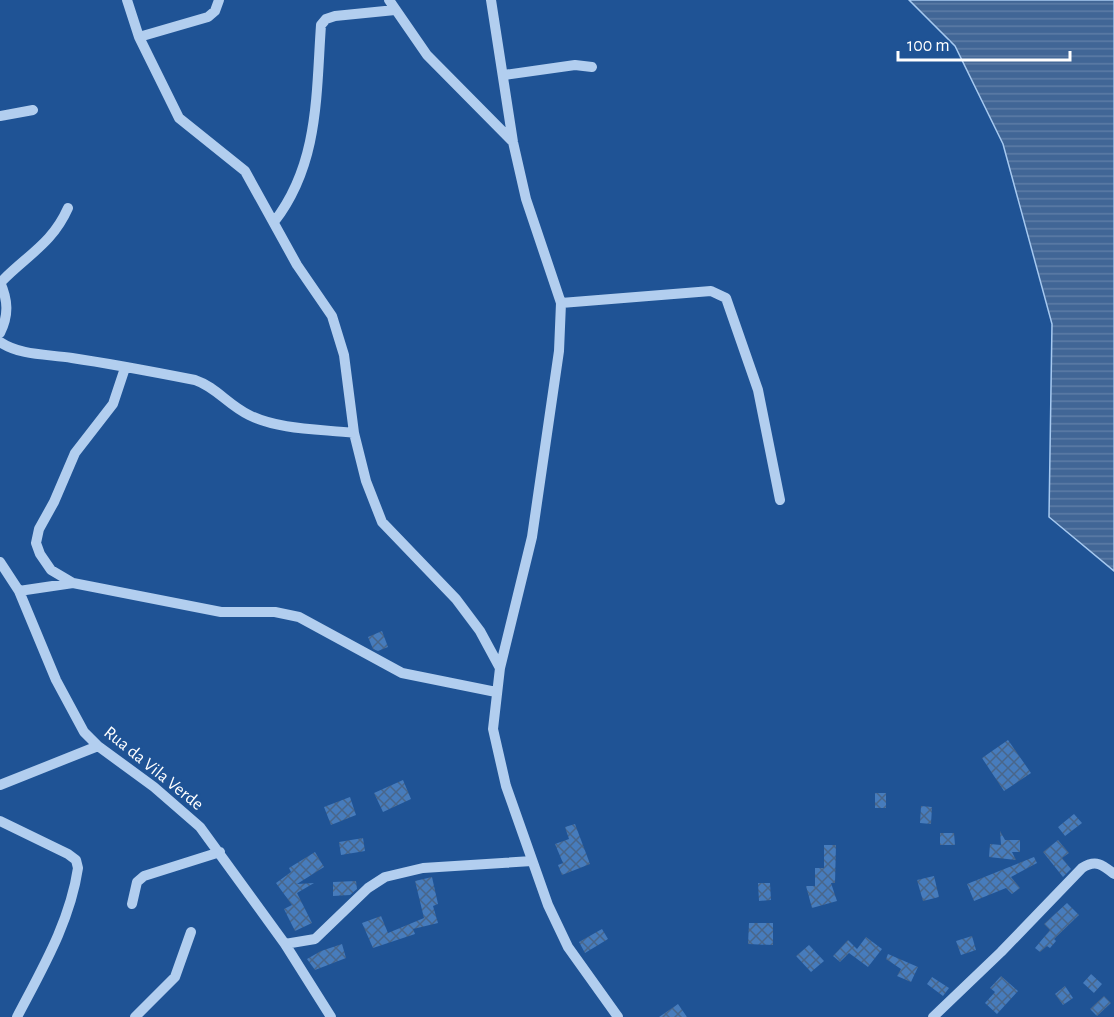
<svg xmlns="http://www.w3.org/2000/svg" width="1114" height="1017" viewBox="0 0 1114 1017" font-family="'Alegreya Sans',sans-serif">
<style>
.water{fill:url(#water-rules);stroke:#a6c9f0;stroke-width:1.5}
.building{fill:url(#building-cross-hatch)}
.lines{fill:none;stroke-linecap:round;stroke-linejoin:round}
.minor{stroke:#b2ceef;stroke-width:10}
.labels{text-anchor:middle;stroke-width:5;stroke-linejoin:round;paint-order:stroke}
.street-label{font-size:18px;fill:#fff;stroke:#1f5395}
</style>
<defs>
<pattern id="water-rules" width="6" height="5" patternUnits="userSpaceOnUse" patternTransform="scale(1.5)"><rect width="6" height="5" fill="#416696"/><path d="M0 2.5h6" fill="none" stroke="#5e7da6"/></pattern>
<pattern id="building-cross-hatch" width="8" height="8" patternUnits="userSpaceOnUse" patternTransform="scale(1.5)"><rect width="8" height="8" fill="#477cbc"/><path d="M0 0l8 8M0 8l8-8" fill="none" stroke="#49668a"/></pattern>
</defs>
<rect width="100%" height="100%" fill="#1f5395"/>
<path class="water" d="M 909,0 L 1114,0 L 1114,571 L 1049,517 L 1052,324 L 1003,144 L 955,46 Z"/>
<path class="building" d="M 382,631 L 388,647 L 378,651 L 373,649 L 368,637 Z
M 1008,740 L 1031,773 L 1004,791 L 982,758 Z
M 403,780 L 411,799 L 383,812 L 374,793 Z
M 875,793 L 886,793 L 886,808 L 875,808 Z
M 350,797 L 356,815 L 331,825 L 324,807 Z
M 921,806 L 932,807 L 931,824 L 920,823 Z
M 1074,814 L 1082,823 L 1065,836 L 1058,827 Z
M 575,824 L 590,864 L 562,875 L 558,865 L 563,863 L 555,844 L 569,839 L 565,827 Z
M 1000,831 L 1005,840 L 1020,840 L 1020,852 L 1012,852 L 1016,860 L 989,857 L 990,844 L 1001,845 Z
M 940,833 L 954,833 L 955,845 L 940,845 Z
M 363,838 L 365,851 L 341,855 L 339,842 Z
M 1058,840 L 1069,853 L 1062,858 L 1071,869 L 1063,877 L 1043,852 Z
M 824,845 L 836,845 L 835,883 L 831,883 L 837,901 L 812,908 L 806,886 L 815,886 L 815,868 L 824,868 Z
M 315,852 L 324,867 L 297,884 L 314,883 L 297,893 L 312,923 L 295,931 L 284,909 L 292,905 L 276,883 L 291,872 L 289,868 Z
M 1034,857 L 1037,863 L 1011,877 L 1020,888 L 1012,894 L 1006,888 L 974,901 L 967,884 Z
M 934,876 L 939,897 L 923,901 L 917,880 Z
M 432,877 L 438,904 L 433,906 L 438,923 L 413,929 L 415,934 L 373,948 L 362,923 L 381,916 L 388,933 L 424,918 L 415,881 Z
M 356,881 L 357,889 L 350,895 L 333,896 L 333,882 Z
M 758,883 L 770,883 L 771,900 L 759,901 Z
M 1067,903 L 1079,915 L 1054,939 L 1056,941 L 1050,948 L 1047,946 L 1040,952 L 1035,948 L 1050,930 L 1044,924 Z
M 749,923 L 773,923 L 773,945 L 748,944 Z
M 602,929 L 608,939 L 585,953 L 579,942 Z
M 972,936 L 976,950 L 961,955 L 956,941 Z
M 866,937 L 882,949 L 868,967 L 849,953 L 840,962 L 833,956 L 848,940 L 857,949 Z
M 342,944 L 346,958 L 315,970 L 307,959 L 321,951 Z
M 809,945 L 824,961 L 811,972 L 796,956 Z
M 888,954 L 918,967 L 911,982 L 897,976 L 901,969 L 886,959 Z
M 1091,974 L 1102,984 L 1094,993 L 1083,983 Z
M 1001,976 L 1018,991 L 997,1014 L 985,1003 L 995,992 L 990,988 Z
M 932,977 L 949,988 L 943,996 L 927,984 Z
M 1065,986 L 1073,998 L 1063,1005 L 1055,994 Z
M 1104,996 L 1111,1003 L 1097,1016 L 1090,1009 Z
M 678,1004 L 687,1017 L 659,1017 Z"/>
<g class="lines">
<path class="minor" d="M 127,0 L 139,37 L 179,118 L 245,171 L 297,265 L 332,316 L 344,355 L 354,433 L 366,481 L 382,522 L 456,599 L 480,631 L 500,668
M 389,0 L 427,55 L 513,142
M 491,0 L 513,142 L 526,199 L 561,303 L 559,351 L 532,537 L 500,668 L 493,729 L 506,786 L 548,905 L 568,947 L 618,1017
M 139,37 L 208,17 L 215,11 L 219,0
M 504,75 L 575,65 L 592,67
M 0,116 L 33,110
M 274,222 C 319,164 316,96 321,25 L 326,19 L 335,16 L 395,10
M 0,282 C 8,300 9,315 0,333
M 1,282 C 27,255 52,244 68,208
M 561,303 L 711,291 L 726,298 L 758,390 L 780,500
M 0,342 C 21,356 48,354 72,358 C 113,364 154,372 195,380 C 216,387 228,405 249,415 C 279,430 320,429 354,433
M 0,562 L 19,591 L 56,680 L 84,732 L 98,746 L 154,787 L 200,827 L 285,944 L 331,1017
M 73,583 L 51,570 L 40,554 L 36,543 L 39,529 L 54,502 L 75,453 L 113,404 L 125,368
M 19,591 L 73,583 L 221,612 L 275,612 L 299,617 L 402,673 L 496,692
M 0,785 L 98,746
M 0,821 L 68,854 L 76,860 L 78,868 C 70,922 42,969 17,1017
M 132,904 L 137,882 L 144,876 L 220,852
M 285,944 L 315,939 L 368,888 L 385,877 L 423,868 L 532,861
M 135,1017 L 175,977 L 191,932
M 933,1017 L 1001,952 L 1082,868 C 1096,859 1103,865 1114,874"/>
</g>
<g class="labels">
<g class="street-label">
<text transform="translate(154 768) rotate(39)" y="6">Rua da Vila Verde</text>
</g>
</g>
<path d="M898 51v9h172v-9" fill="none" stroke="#ffffff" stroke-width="3"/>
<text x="907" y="51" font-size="18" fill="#ffffff" stroke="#1f5395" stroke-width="4.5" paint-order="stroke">100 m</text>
</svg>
